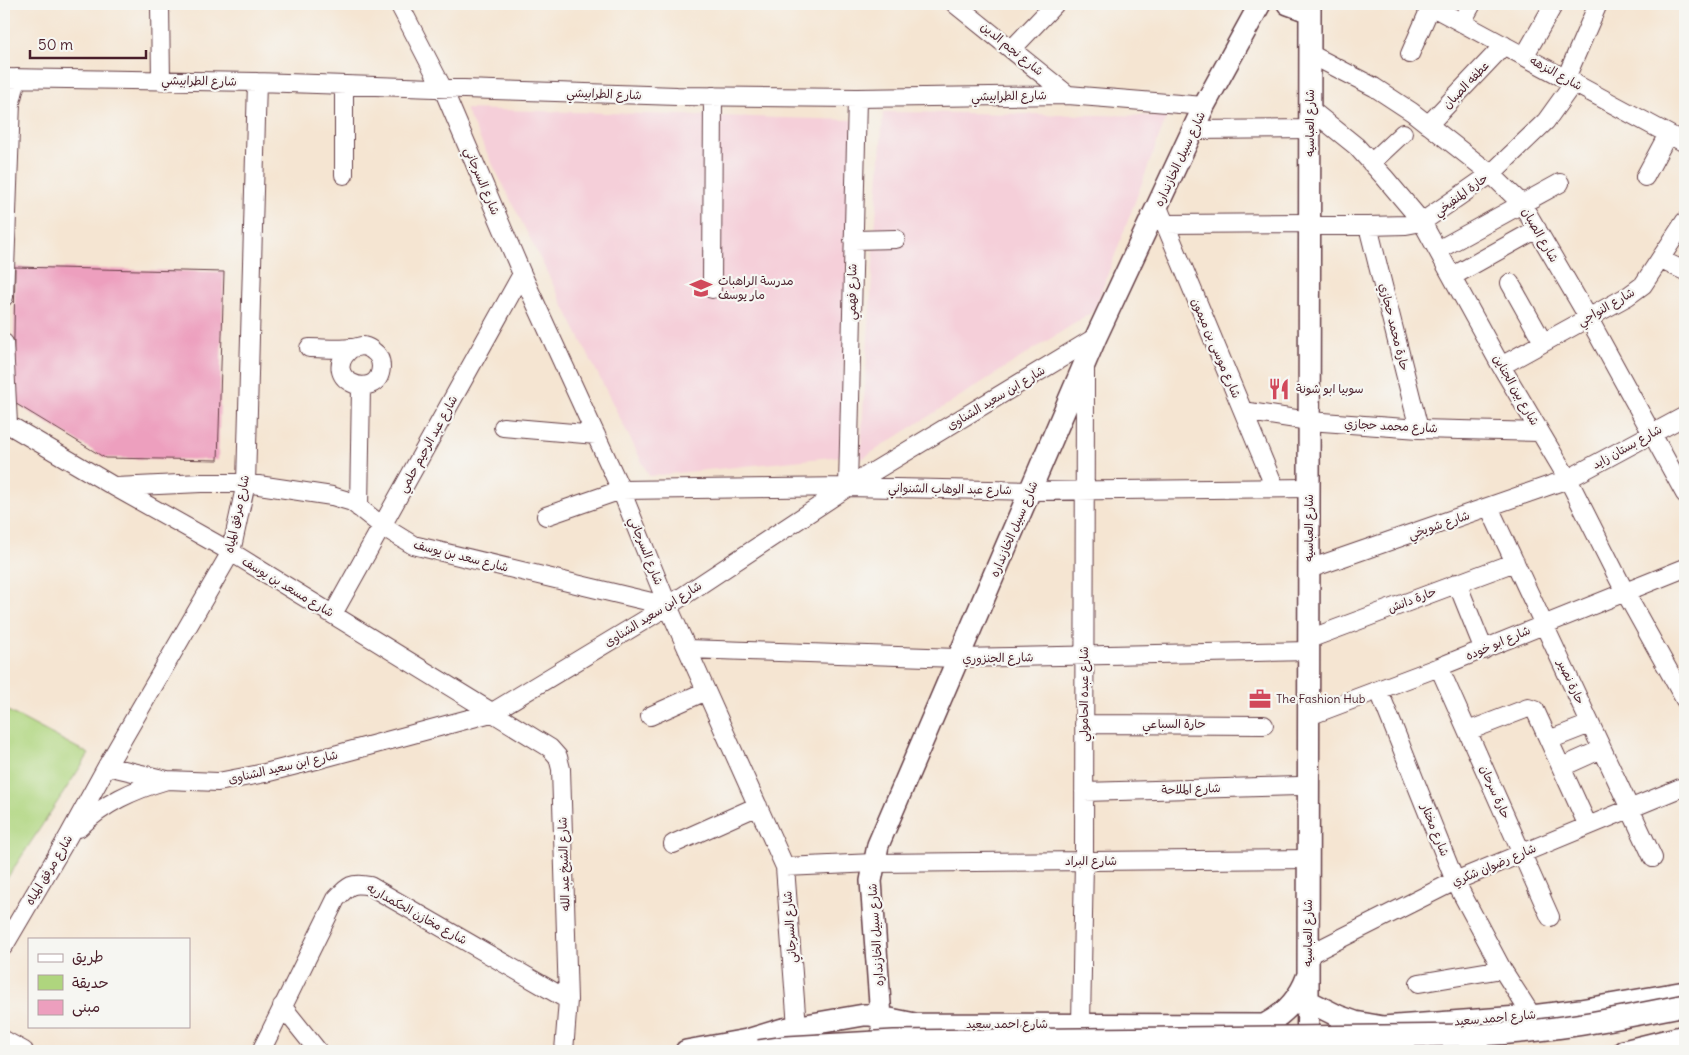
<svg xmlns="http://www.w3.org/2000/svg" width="1689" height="1055" viewBox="0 0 1689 1055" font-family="Delius,'Playpen Sans Arabic',sans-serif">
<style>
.built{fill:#f5cfd9}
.green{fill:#afd57e;stroke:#7c7a54}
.building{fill:#ed9fbe}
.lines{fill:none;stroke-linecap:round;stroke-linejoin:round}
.minor-casing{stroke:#643d44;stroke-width:20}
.major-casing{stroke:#643d44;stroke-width:24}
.minor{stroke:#fff;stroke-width:18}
.major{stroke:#fff;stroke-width:21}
.major-bridge-casing{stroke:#643d44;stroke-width:24;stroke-linecap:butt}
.major-bridge{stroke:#fff;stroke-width:21}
.labels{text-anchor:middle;stroke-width:4.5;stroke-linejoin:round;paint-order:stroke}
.street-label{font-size:12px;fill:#4a1f2b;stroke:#f6f6f2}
.poi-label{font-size:12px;fill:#4a1f2b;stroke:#f6f6f2;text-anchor:start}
</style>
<rect width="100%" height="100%" fill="#f6f6f2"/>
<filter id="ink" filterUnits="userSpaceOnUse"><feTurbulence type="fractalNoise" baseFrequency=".02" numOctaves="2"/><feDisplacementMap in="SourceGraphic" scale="10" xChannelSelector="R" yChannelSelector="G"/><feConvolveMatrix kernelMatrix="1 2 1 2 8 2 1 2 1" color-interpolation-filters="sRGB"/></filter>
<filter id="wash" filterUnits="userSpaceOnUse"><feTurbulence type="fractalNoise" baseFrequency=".0096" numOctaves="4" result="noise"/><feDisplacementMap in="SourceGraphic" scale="20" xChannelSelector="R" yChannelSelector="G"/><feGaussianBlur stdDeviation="1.12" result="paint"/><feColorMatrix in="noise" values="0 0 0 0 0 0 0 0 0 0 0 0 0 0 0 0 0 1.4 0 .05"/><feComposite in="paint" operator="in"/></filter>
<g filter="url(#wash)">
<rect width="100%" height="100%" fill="#f5e5d2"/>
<path class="built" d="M 465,109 L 853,120 L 841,456 L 649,476 Z
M 883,112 L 1167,116 L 1094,311 L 860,460 Z"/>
<path class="green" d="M 8,711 L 89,754 L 4,883 L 4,712 Z"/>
<g id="blocks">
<path class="building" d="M 15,267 L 224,272 L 218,460 L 105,458 L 13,402 Z"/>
</g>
</g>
<g filter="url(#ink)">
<use href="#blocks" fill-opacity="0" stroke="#643d44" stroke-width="1"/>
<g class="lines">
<g class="minor-casing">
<path id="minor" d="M 160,4 L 161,81
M 399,4 L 443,89 L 522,274 L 621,490 L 668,606 L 785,867 L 797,1027
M 955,4 L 1068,95
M 1427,4 L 1685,143
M 1462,22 L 1472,4
M 1012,49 L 1055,4
M 1310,54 L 1374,87 L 1412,112 L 1491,174 L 1522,204 L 1588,317 L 1685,494
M 1410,54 L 1431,6
M 1525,55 L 1554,4
M 4,78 L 257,82 L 677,96 L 857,98 L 1068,95 L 1204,106
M 1566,78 L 1598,4
M 344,85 L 344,175
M 1310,109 L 1356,146 L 1385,178 L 1422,222 L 1501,366 L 1568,479 L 1625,592 L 1685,700
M 1428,125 L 1504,45
M 1193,130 L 1310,129
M 1371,163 L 1403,133
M 1645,177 L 1668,134
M 1158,207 L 1275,488
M 1164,224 L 1310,223
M 1309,226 L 1368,226 L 1406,225 L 1422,222 L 1491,174 L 1546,121 L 1574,82
M 1368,226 L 1419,429
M 853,240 L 896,239
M 1438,250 L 1560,183
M 1661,260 L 1685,271
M 1453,276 L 1537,229
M 1510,283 L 1543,342
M 712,289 L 713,96
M 4,297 L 11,102 L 17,78
M 4,343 L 8,424
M 309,348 C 323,348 338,350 352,348 C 356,348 359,346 363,346 C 367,347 370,348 373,351 C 379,355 381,361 381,367 C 379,405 315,378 352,348
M 1501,366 L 1628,296 L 1643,285 L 1685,221
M 1243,411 L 1309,421 L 1419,429 L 1540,432
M 4,422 L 115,487 L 231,552 L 550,748 L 558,757 L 561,769 L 568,1000 L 564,1051
M 503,427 L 596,435
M 116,487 L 201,483 L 246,483 L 332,496 L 352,502 L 382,526 L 413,545 L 668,606
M 848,487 L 857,98
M 1489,507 L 1653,858
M 359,508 L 361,387
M 546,516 L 621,490 L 848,487 L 1030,491 L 1309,488
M 1309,569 L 1568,479 L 1685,416
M 1457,583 L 1484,650
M 333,614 L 522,274
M 1309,639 L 1515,562
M 687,649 L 957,658 L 1309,651
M 1439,667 L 1550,917
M 1379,691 L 1455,881 L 1502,969 L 1532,1016
M 650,716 L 706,691
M 1309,716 L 1439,667 L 1685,568
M 1084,724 L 1264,725
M 1468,731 L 1528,708 L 1535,710 L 1588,826
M 1549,740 L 1590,724
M 107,766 L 167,780 L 218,782 L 265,773 L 316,760 L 491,713 L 668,606 L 848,487 L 1096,337
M 1562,767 L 1602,749
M 1084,792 L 1299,786
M 79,828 C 104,803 133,790 167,780
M 673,844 L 758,806
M 785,867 L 874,863 L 1308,859
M 4,946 L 68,837 L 107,766 L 231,552 L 246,483 L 257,82
M 1308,955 L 1455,881 L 1685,786
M 1419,983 L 1502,969
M 282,1006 L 318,1051
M 1081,1024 L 1084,861 L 1085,367
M 4,1040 L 24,1051
M 261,1051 L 336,899 C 348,886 351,882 370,886 L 568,1000"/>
</g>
<g class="major-casing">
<path id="major" d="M 1288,4 L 1310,12
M 1308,1001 L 1338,1016 L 1355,1022 L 1383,1027 L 1532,1016 L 1580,1010 L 1685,992
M 686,1051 L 747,1040 L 783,1029 L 864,1015 L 870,1015 L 915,1024 L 1264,1025 C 1285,1014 1299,999 1307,977
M 885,1051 L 881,1017 L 871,881 L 878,845 L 1096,337 L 1204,106 L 1260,4
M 1307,1051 L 1308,1001 L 1310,4
M 1385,1051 L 1384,1042 L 1397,1026
M 1624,1051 L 1685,1036"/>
</g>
<use href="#minor" class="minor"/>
<use href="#major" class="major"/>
<g class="major-bridge-casing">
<path id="major-bridge" d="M 759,1051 L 787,1047 L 894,1041 L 1478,1035 C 1549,1032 1616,1019 1685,1005"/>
</g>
<use href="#major-bridge" class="major-bridge"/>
</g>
</g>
<defs>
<g id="school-bare" transform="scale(1.725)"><path d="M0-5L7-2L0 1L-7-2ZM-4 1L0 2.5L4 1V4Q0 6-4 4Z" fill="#d1495b" stroke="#f6f6f2" stroke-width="2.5" paint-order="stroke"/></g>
<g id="restaurant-bare" transform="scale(1.725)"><path d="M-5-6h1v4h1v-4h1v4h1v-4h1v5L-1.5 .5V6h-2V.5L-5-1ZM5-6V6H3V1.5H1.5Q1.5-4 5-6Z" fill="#d1495b" stroke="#f6f6f2" stroke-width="2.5" paint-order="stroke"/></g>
<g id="office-bare" transform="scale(1.725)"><path d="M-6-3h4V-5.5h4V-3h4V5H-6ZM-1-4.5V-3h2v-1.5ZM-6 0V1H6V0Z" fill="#d1495b" stroke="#f6f6f2" stroke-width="2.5" paint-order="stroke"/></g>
</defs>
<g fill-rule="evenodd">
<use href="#school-bare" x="701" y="288"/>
<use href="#restaurant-bare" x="1279" y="389"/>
<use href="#office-bare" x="1260" y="699"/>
</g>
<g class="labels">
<g class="street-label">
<text transform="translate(1012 49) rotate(39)" y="4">شارع نجم الدين</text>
<text transform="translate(1556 73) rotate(29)" y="4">شارع النزهه</text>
<text transform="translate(199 81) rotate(1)" y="4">شارع الطرابيشي</text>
<text transform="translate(1466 85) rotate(-46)" y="4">عطفه الصبان</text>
<text transform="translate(604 94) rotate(2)" y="4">شارع الطرابيشي</text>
<text transform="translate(1009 96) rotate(-1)" y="4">شارع الطرابيشي</text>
<text transform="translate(1310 123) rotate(-90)" y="4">شارع العباسيه</text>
<text transform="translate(1180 159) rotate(-65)" y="4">شارع سبيل الخازنداره</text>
<text transform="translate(482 181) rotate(67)" y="4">شارع السرجاني</text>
<text transform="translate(1461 195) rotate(-36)" y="4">حارة المنفيخي</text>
<text transform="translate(1540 235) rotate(60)" y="4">شارع الصبان</text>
<text transform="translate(852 292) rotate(-89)" y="4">شارع فهمي</text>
<text transform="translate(1606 307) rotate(-30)" y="4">شارع النواجي</text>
<text transform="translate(1394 327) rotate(76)" y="4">حارة محمد حجازي</text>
<text transform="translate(1216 348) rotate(67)" y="4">شارع موسى بن ميمون</text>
<text transform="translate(1516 390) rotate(60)" y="4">شارع بين الجناين</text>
<text transform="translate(996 398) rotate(-31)" y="4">شارع ابن سعيد الشناوى</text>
<text transform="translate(1391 426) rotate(3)" y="4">شارع محمد حجازي</text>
<text transform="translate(428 444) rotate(-61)" y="4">شارع عبد الرحيم حلمي</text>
<text transform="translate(1627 447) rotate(-29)" y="4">شارع بستان زايد</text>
<text transform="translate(950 489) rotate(1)" y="4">شارع عبد الوهاب الشنواني</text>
<text transform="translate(237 514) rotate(-78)" y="4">شارع مرفق المياه</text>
<text transform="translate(1439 525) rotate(-19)" y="4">شارع شويخي</text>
<text transform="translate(1309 528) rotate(-90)" y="4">شارع العباسيه</text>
<text transform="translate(1014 529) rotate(-67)" y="4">شارع سبيل الخازنداره</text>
<text transform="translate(646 551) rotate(68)" y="4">شارع السرجاني</text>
<text transform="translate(461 556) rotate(14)" y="4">شارع سعد بن يوسف</text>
<text transform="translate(288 587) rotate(31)" y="4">شارع مسعد بن يوسف</text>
<text transform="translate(1412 600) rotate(-21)" y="4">حارة دانش</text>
<text transform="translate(653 614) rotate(-32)" y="4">شارع ابن سعيد الشناوى</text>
<text transform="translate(1498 643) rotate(-23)" y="4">شارع ابو خوده</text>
<text transform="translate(998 658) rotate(-1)" y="4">شارع الجنزوري</text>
<text transform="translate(1571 682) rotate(65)" y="4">حارة نصير</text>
<text transform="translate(1084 694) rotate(-90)" y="4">شارع عبده الحامولي</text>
<text x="1174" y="728">حارة السباعي</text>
<text transform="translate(283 767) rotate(-13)" y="4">شارع ابن سعيد الشناوى</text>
<text transform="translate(1191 789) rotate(-2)" y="4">شارع الملاحة</text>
<text transform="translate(1495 792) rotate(66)" y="4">حارة سرحان</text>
<text transform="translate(1435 830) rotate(68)" y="4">شارع مختار</text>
<text x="1091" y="865">شارع البراد</text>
<text transform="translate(564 864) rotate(-92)" y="4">شارع الشيخ عبد الله</text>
<text transform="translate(1494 865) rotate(-23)" y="4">شارع رضوان شكري</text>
<text transform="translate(49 870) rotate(-59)" y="4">شارع مرفق المياه</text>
<text transform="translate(417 914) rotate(29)" y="4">شارع مخازن الحكمداريه</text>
<text transform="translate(790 927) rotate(-94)" y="4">شارع السرجاني</text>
<text transform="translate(1308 933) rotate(-90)" y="4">شارع العباسيه</text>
<text transform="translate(876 935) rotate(-94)" y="4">شارع سبيل الخازنداره</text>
<text transform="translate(1495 1018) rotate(-5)" y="4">شارع احمد سعيد</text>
<text x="1007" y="1028">شارع احمد سعيد</text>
</g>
<g class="poi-label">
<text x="718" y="285">مدرسة الراهبات<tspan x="718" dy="14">مار يوسف</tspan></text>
<text x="1296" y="393">سوبيا ابو شونة</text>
<text x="1276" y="703">The Fashion Hub</text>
</g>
</g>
<rect width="1689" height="1055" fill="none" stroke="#f6f6f2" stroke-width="20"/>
<rect x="28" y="938" width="162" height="90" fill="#f6f6f2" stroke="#b1a0a2"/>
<rect x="38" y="954" width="25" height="8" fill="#ffffff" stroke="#b1a0a2"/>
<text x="72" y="962" font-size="15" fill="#4a1f2b">طريق</text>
<rect x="38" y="975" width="25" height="15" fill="#afd57e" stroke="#b1a0a2"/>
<text x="72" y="988" font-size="15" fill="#4a1f2b">حديقة</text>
<rect x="38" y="1000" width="25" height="15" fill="#ed9fbe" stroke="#b1a0a2"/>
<text x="72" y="1012" font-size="15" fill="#4a1f2b">مبنى</text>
<path d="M30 50v8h116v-8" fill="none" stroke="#4a1f2b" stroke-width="2.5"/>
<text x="38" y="50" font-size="15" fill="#4a1f2b" stroke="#f6f6f2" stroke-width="4" paint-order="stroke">50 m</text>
</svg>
